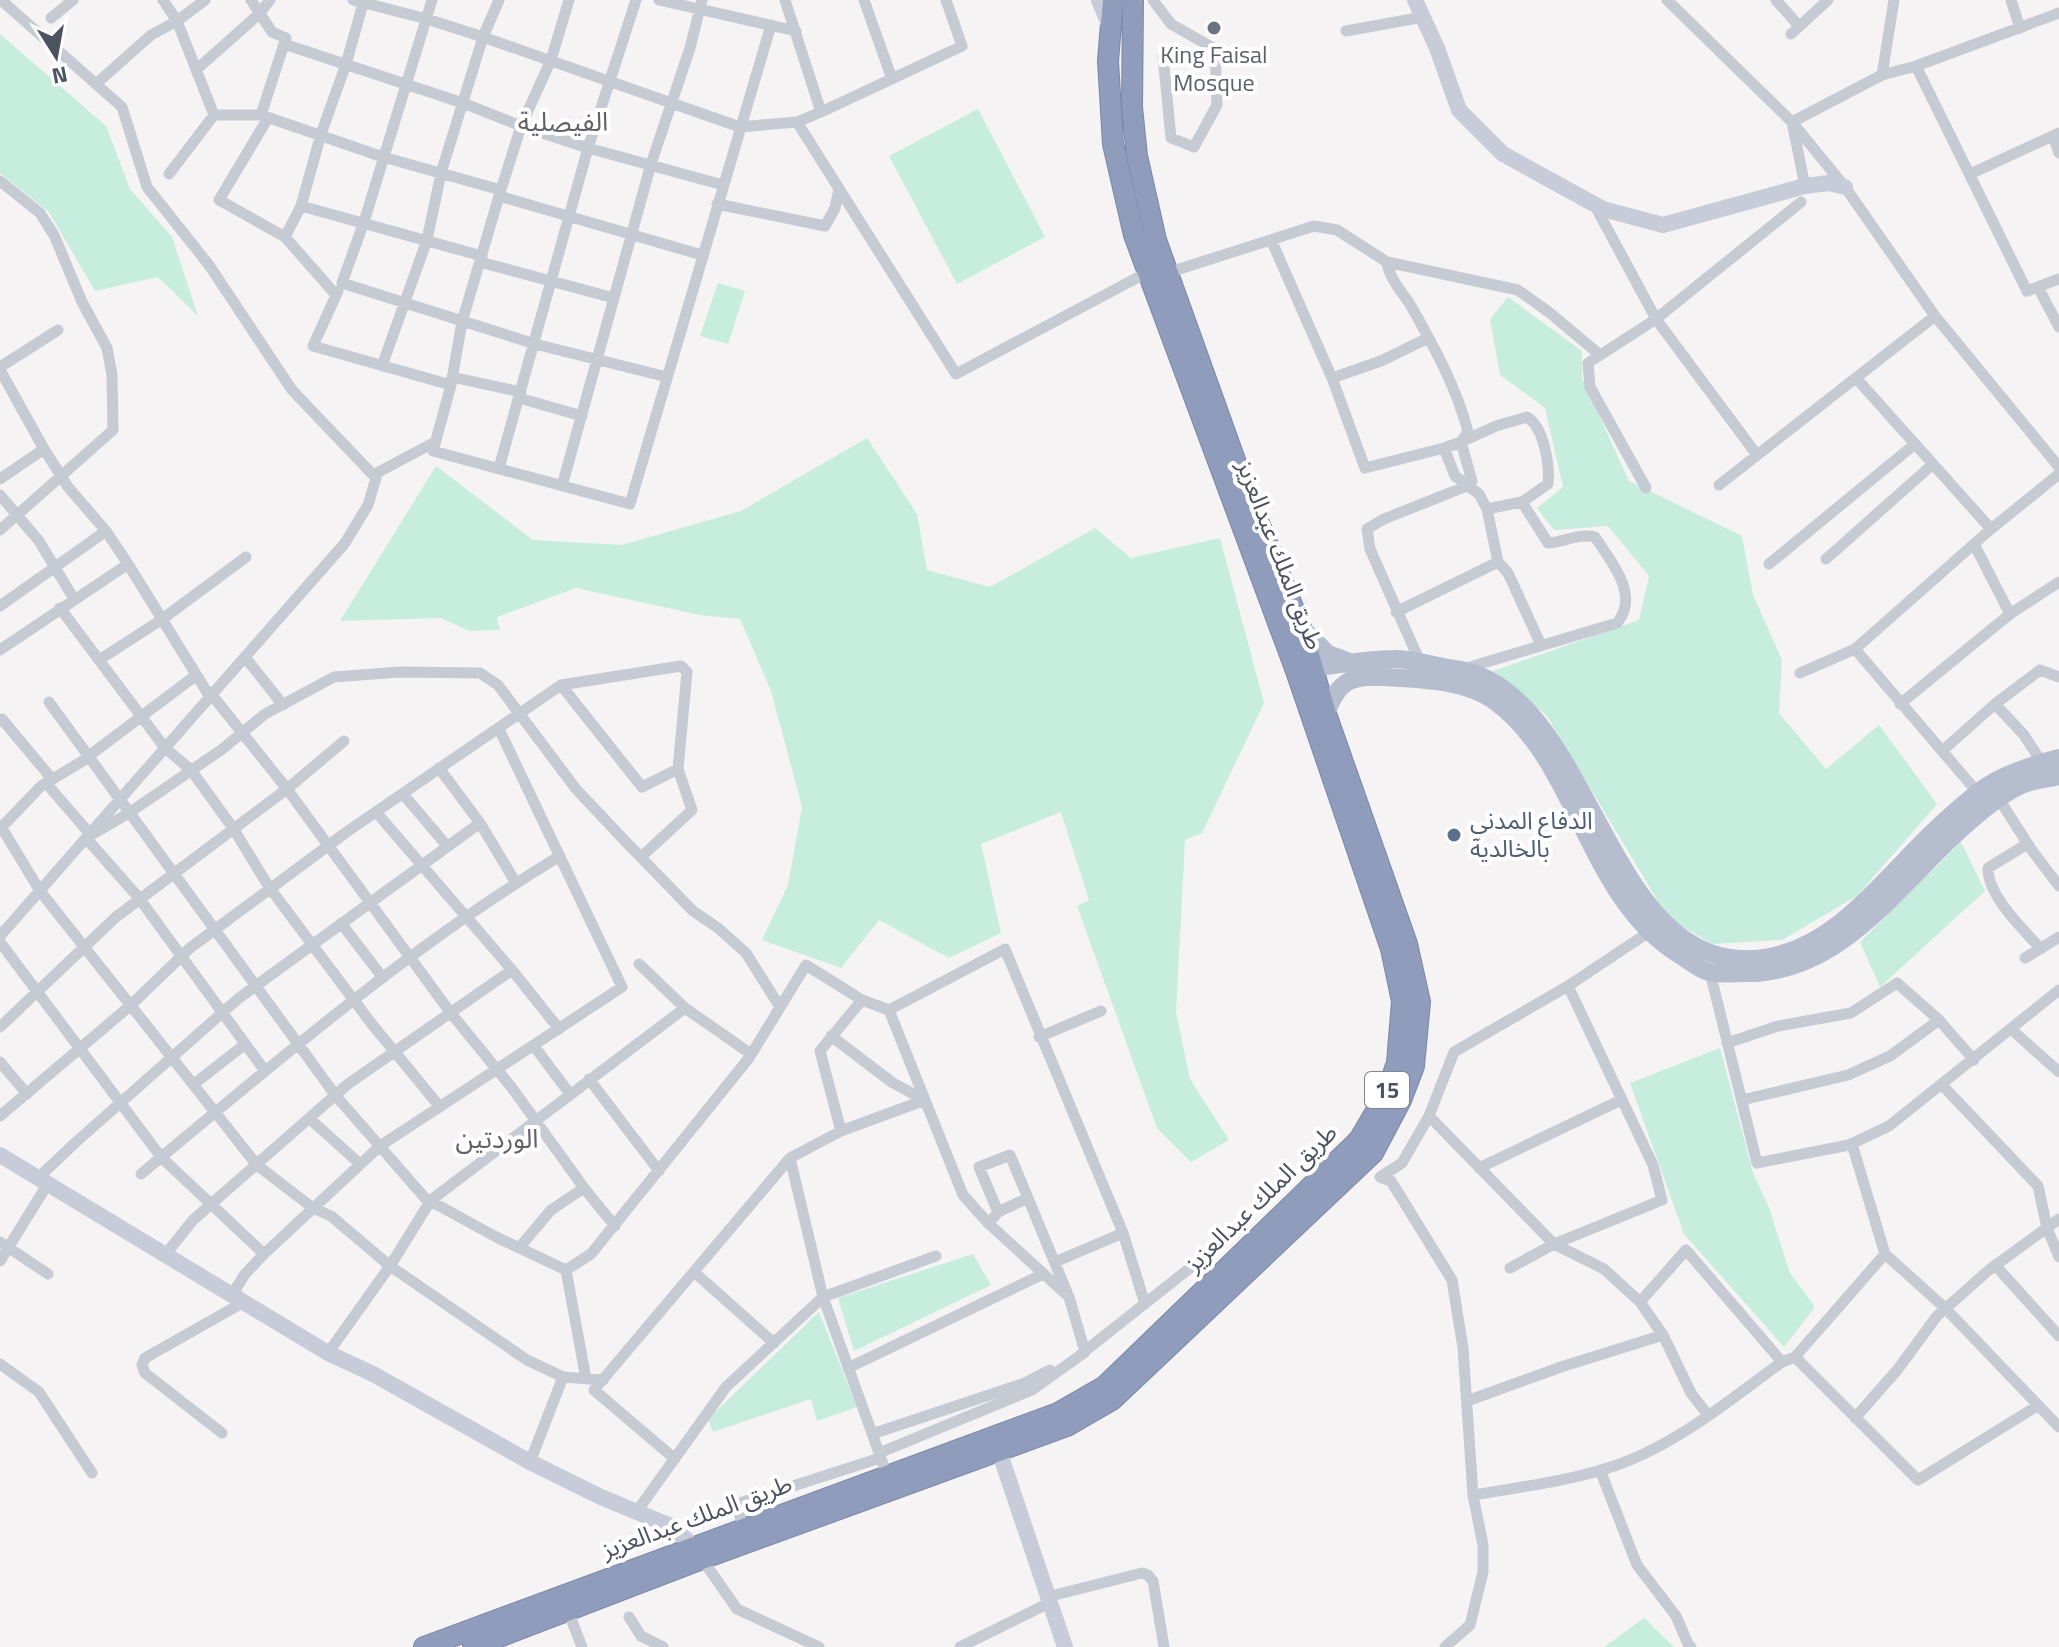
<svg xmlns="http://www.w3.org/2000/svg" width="2059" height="1647" viewBox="0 0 2059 1647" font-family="'Titillium Web','Noto Sans Arabic',sans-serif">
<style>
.green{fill:#c7edde}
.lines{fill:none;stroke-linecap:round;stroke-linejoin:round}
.highway-casing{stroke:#7b87a8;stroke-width:22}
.street{stroke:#c5cad3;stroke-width:11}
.secondary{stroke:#c8ccd9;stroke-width:16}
.primary{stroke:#b5bdce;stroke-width:18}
.highway{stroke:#909cbc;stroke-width:20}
.worship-dot{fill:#6b7280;stroke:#fff;stroke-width:3}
.service-dot{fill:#5c6f8a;stroke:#fff;stroke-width:3}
.labels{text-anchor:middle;stroke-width:8;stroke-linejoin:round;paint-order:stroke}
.shield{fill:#fff;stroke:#82868f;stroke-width:2}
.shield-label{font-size:22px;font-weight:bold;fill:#4c525f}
.worship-label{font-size:24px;fill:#5b616d;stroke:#fff}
.street-label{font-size:24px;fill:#4c525f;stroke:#fff}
.service-label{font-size:24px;fill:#4e5e75;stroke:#fff;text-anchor:start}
.neighbourhood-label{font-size:26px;fill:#606167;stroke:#fff}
</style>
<rect width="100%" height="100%" fill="#f5f3f3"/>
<path class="green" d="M 0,34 L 106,126 L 130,189 L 172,237 L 198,316 L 158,277 L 95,291 L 49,212 L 0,173 Z
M 978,109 L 1045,237 L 957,284 L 889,156 Z
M 718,283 L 745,291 L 728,344 L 700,336 Z
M 1508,297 L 1582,351 L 1582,378 L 1629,481 L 1742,536 L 1753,595 L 1782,660 L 1779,713 L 1826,769 L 1879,725 L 1937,804 L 1857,896 L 1782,940 L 1712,944 L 1668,918 L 1547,716 L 1493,671 L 1639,620 L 1649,576 L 1608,526 L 1554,530 L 1537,508 L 1563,487 L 1545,408 L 1500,375 L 1490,319 Z
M 867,438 L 917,514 L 927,570 L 990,587 L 1095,528 L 1131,558 L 1220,538 L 1264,703 L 1202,833 L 1185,840 L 1176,1012 L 1190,1079 L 1229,1140 L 1191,1162 L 1157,1128 L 1077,906 L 1089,900 L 1061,812 L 981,844 L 1001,933 L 949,958 L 879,920 L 841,968 L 762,940 L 788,885 L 802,807 L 771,691 L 740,619 L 700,615 L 576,588 L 497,617 L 500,630 L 469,631 L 441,618 L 340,621 L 436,466 L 533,540 L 622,545 L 741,511 Z
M 1961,842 L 1985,891 L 1880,987 L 1860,942 Z
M 1720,1048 L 1753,1173 L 1769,1208 L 1790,1273 L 1815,1307 L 1784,1347 L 1684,1234 L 1630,1083 Z
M 973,1254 L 991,1285 L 854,1351 L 838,1298 Z
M 819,1312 L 857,1407 L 817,1421 L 811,1399 L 713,1432 L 708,1419 Z
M 1644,1618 L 1674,1647 L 1604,1647 Z"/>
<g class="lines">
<g class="highway-casing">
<path id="highway" d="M 424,1647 L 1058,1413 L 1105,1386 L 1359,1140 L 1386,1094 L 1397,1063 L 1402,1001 L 1391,949 L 1296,671 L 1134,235 L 1113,144 L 1108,61 L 1113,0
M 473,1647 L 702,1559 L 1067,1426 L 1112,1400 L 1373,1153 L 1401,1100 L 1414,1066 L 1420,1002 L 1407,944 L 1326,714 L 1301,627 L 1245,488 L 1156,240 L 1137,156 L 1132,107 L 1133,0"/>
</g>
<path class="street" d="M 163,0 L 177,21 L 214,115 L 169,174
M 251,0 L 272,32 L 286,38 L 284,44 L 463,103 L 521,126 L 588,148 L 723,185
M 353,0 L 427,19 L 483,37 L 740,127 L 797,122 L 821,112
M 432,0 L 364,222 L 342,283 L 535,344 L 667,377
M 569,0 L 551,60 L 521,126 L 499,196 L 462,322 L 451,385 L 433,451 L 630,504 L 771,25
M 659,0 L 796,31
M 785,0 L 821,112 L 962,46 L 946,0
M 864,0 L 892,79
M 1153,0 L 1171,24 L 1215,49 L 1217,105 L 1194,147 L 1171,138 L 1163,56
M 1667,0 L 1792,122 L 1845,187 L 1935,316 L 2059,467
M 1776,0 L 1799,26
M 2011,0 L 2020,28
M 51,18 L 73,0
M 1346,31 L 1423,17
M 1791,34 L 1828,0
M 1916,66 L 2027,291 L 2059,279
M 196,70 L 260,13 L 270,0
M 1882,75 L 1894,0
M 96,84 L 151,35 L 177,21 L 205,0
M 214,115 L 261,115 L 383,157 L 501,190
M 261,115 L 284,44
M 268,118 L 219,200 L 285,237 L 336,295
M 797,122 L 956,374 L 1148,272
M 2053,136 L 2059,153
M 1970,174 L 2059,133
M 0,181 L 40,213 L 54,235 L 82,302 L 107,348 L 112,375 L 113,430 L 0,530
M 1805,186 L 1792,122 L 1882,75 L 1916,66 L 2059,13
M 499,196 L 702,255
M 717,204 L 825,226 L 835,208 L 839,189
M 1594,204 L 1656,319 L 1757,455
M 301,206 L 482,256
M 285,237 L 301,206 L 321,134 L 346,64 L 364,0
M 1272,242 L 1332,378 L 1365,468 L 1444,448 L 1461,442 L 1468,432 C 1457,388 1433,345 1411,306 C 1402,291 1389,279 1387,262
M 480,262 L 614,298
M 1167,273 L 1314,226 L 1337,230 L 1387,262 L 1518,290 L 1550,313 L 1600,355
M 2038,287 L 2059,327
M 338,291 L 313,346 L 451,385
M 382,366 L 427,240 L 441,173 L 483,37 L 499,0
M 0,367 L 58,330
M 0,370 L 44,449 L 68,487 L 106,531 L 128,564 L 210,697
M 452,377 L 521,392
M 1332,378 L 1381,361 L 1428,338
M 1856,378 L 1991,529
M 519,398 L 582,416
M 1444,448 L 1455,476 L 1479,494 L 1487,509 L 1498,562 L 1508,573 L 1541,645
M 499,468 L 588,148 L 636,0
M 373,475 L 435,442
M 0,479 L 44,449
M 1719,485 L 1935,316
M 562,486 L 651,164 L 690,48 L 702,0
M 1646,488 L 1590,387 L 1588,363 L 1656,319 L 1801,202
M 0,495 L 39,541 L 74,599
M 1974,544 L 2010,614
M 1826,559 L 1933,464
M 1769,564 L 1915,444
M 0,606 L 106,531
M 60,608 L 165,748 L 191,770 L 233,828 L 269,887 L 371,1023 L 440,1107
M 1396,612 L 1498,562
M 0,650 L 128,564
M 245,657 L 283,705
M 99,660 L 161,620 L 246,557
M 1420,662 L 1370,549 L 1367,529 L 1384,519 L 1467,486 L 1472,481 L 1461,442 L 1496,426 L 1527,417 C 1544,427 1550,466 1548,484 L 1522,502
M 1463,669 L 1617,623 C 1640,595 1612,563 1595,537 C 1578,533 1565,542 1548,543 L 1522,502 L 1487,509
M 1800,673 L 1855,649
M 561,685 L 642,787 L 678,769
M 212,695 L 287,789 L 450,1012 L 512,1088 L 584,1188 L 615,1226
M 49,702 L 336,1096 L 425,1198 L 496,1237 L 566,1270 L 591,1254 L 749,1058 L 806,965 L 862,1000 L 889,1010 L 963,1195 L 988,1223 L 1069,1297
M 1900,704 L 2010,614 L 2059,582
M 1995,704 L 2024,735 L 2042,763
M 0,721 L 2,719 L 52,779
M 1942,751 L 1995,704 L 2040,670 L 2059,677
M 46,783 L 90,834
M 1978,793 L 1855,649 L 1991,529 L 2059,474
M 403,794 L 447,846
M 1999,799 L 2031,849 L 2059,886
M 376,812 L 512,970 L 559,1029
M 480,823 L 516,883
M 0,825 L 40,891 L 257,1165 L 313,1208 L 331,1216 L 390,1266 L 527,1360 L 563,1377 L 603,1380
M 0,829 L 41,786 L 81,762 L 195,676
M 2027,844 L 1988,868 C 1987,895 2023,929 2041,949
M 341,923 L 383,978
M 1649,932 L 1568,986 L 1454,1052 L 1429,1116 L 1402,1163 L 1380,1177 L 1391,1181 L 1452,1280 L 1463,1348 L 1473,1495 C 1521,1487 1571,1481 1617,1465 C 1677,1444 1731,1399 1782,1362
M 0,936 L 345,543 L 368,505 L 376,478 L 292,390 L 209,265 L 147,187 L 122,107 L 1,0
M 0,942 L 161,1157 L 264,1254
M 2025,958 L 2059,937
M 639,964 L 685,1008 L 751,1054
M 1710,972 L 1757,1163 L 1849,1145 L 1889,1126 L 2059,990
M 889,1010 L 1005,949 L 1123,1233 L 1145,1304
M 0,1027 L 116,917 L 287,789 L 344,741
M 2011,1029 L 2059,1072
M 831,1036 L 893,1083 L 925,1100
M 1039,1037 L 1101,1011
M 1727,1043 L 1778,1026 L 1851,1013 L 1897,983 L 1939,1020
M 534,1046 L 570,1094
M 0,1062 L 27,1094
M 265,1071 L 139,898 L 86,838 L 129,813 L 221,750 L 265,714 L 334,677 L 399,672 L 480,673 L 498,685 L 576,789 L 627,843 L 693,911 L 718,928 L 746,953 L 780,1007
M 589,1079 L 659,1171
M 194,1084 L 244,1045
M 1942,1085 L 2038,1186 L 2047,1228 L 2059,1257
M 1742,1100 L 1848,1075 L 1890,1056 L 1939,1020 L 1974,1060
M 0,1116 L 131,1005 L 190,948 L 348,831 L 561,685 L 681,666 L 687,672 L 678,769 L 692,810 L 641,857
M 1429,1116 L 1554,1244 L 1604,1269 L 1640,1302 L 1663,1335 L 1691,1393 L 1708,1415
M 310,1119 L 360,1164
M 841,1131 L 820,1051 L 862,1000
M 1852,1144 L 1885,1254 L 1945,1308 L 2059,1427
M 790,1158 L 823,1297 L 887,1475
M 1479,1168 L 1621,1100
M 141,1174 C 276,1062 409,947 560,856
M 39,1177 L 76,1142 L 239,998 L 480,823 L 439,768
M 994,1217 L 998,1212 L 1028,1198
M 0,1242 L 48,1274
M 519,1248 L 551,1210 L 584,1188
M 165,1255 L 193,1220 L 348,1084 L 512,970
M 0,1261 L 47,1185
M 1055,1262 L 1123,1233
M 1995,1265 L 2059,1336
M 1510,1268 L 1554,1244 L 1662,1200 L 1653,1165 L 1568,986
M 566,1270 L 586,1379
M 694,1272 L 774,1343
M 232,1295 L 245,1274 L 264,1254 L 380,1146 L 622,987 L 499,729
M 1640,1302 L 1686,1250 L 1782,1362 L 1795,1357 L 1885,1254
M 328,1353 L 390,1266 L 431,1200 L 685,1008
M 1080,1355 L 1195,1264
M 1795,1357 L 1918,1480 L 2037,1406
M 0,1364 L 39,1392 L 92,1473
M 848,1368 L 1043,1274
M 1467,1401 L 1561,1367 L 1663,1335
M 1855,1418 L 1898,1369 L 1937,1316 L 1989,1270 L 2059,1219
M 222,1433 L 145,1373 L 142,1365 L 145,1358 L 244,1302
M 872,1434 L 1025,1383 L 1050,1370
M 879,1453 L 1032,1390 L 1085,1352 L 1069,1297 L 1010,1155 L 979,1167 L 998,1212
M 675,1459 L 594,1390 L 790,1158 L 841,1131 L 925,1100
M 530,1462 L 563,1377
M 1600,1470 L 1637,1565 L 1676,1616 L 1688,1644 L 1691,1647
M 637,1511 L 726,1387 L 823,1297 L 936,1256
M 743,1528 L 737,1504 L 880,1458
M 702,1559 L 737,1609 L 819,1647
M 1047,1597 L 1142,1573 L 1148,1575 L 1153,1581 L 1164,1647
M 568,1611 L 582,1647
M 629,1617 L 641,1636 L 663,1647
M 960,1647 L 1049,1603
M 1445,1647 L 1470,1625 L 1483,1572 L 1483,1545 L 1473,1495"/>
<path class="secondary" d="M 1099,0 L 1110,27
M 1415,0 L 1437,48 L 1459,110 L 1503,154 L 1603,209 L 1663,225 L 1805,186 L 1829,183 L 1845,187
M 0,1155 L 328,1353 L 373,1374 L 530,1462 L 601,1497 L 668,1525 L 686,1539 L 699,1555
M 999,1451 L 1065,1647"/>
<path class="primary" d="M 1301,627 L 1328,654 L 1347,661
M 1299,670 C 1331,666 1363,659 1395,659 C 1411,659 1427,664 1443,667 C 1454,669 1468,670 1478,675 C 1600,723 1611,986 1770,957 C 1831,945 1873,893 1914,851 C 1933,831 1955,811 1976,794 C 1999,775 2031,765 2059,758
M 1326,714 C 1338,681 1350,675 1385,677 C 1420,679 1466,680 1496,702 C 1580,765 1587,901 1683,957 C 1691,962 1700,970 1709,972 C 1719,975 1735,973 1745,973 C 1844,974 1901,880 1969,822 C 1985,808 2004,792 2024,784 C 2034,780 2048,779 2059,776"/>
<use href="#highway" class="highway"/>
</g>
<circle class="worship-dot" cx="1214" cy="28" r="8"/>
<circle class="service-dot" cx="1454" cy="835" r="8"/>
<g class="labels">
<rect class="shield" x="1365" y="1072" width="44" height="36" rx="6"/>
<g class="shield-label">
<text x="1387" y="1098">15</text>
</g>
<g class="worship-label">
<text x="1214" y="63">King Faisal<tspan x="1214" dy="28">Mosque</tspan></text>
</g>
<g class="street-label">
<text transform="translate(1280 555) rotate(69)" y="8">طريق الملك عبدالعزيز</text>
<text transform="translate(1261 1198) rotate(-44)" y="8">طريق الملك عبدالعزيز</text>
<text transform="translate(697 1517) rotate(-20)" y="8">طريق الملك عبدالعزيز</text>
</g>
<g class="service-label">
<text x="1470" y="829">الدفاع المدني<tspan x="1470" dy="28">بالخالدية</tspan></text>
</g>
<g class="neighbourhood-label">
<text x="563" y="131">الفيصلية</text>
<text x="497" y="1148">الوردتين</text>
</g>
</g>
<g transform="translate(56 56) rotate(169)" stroke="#ffffff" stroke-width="6" paint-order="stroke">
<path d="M0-6L14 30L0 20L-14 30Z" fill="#4c525f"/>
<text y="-12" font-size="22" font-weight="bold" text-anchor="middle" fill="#4c525f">N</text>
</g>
</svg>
